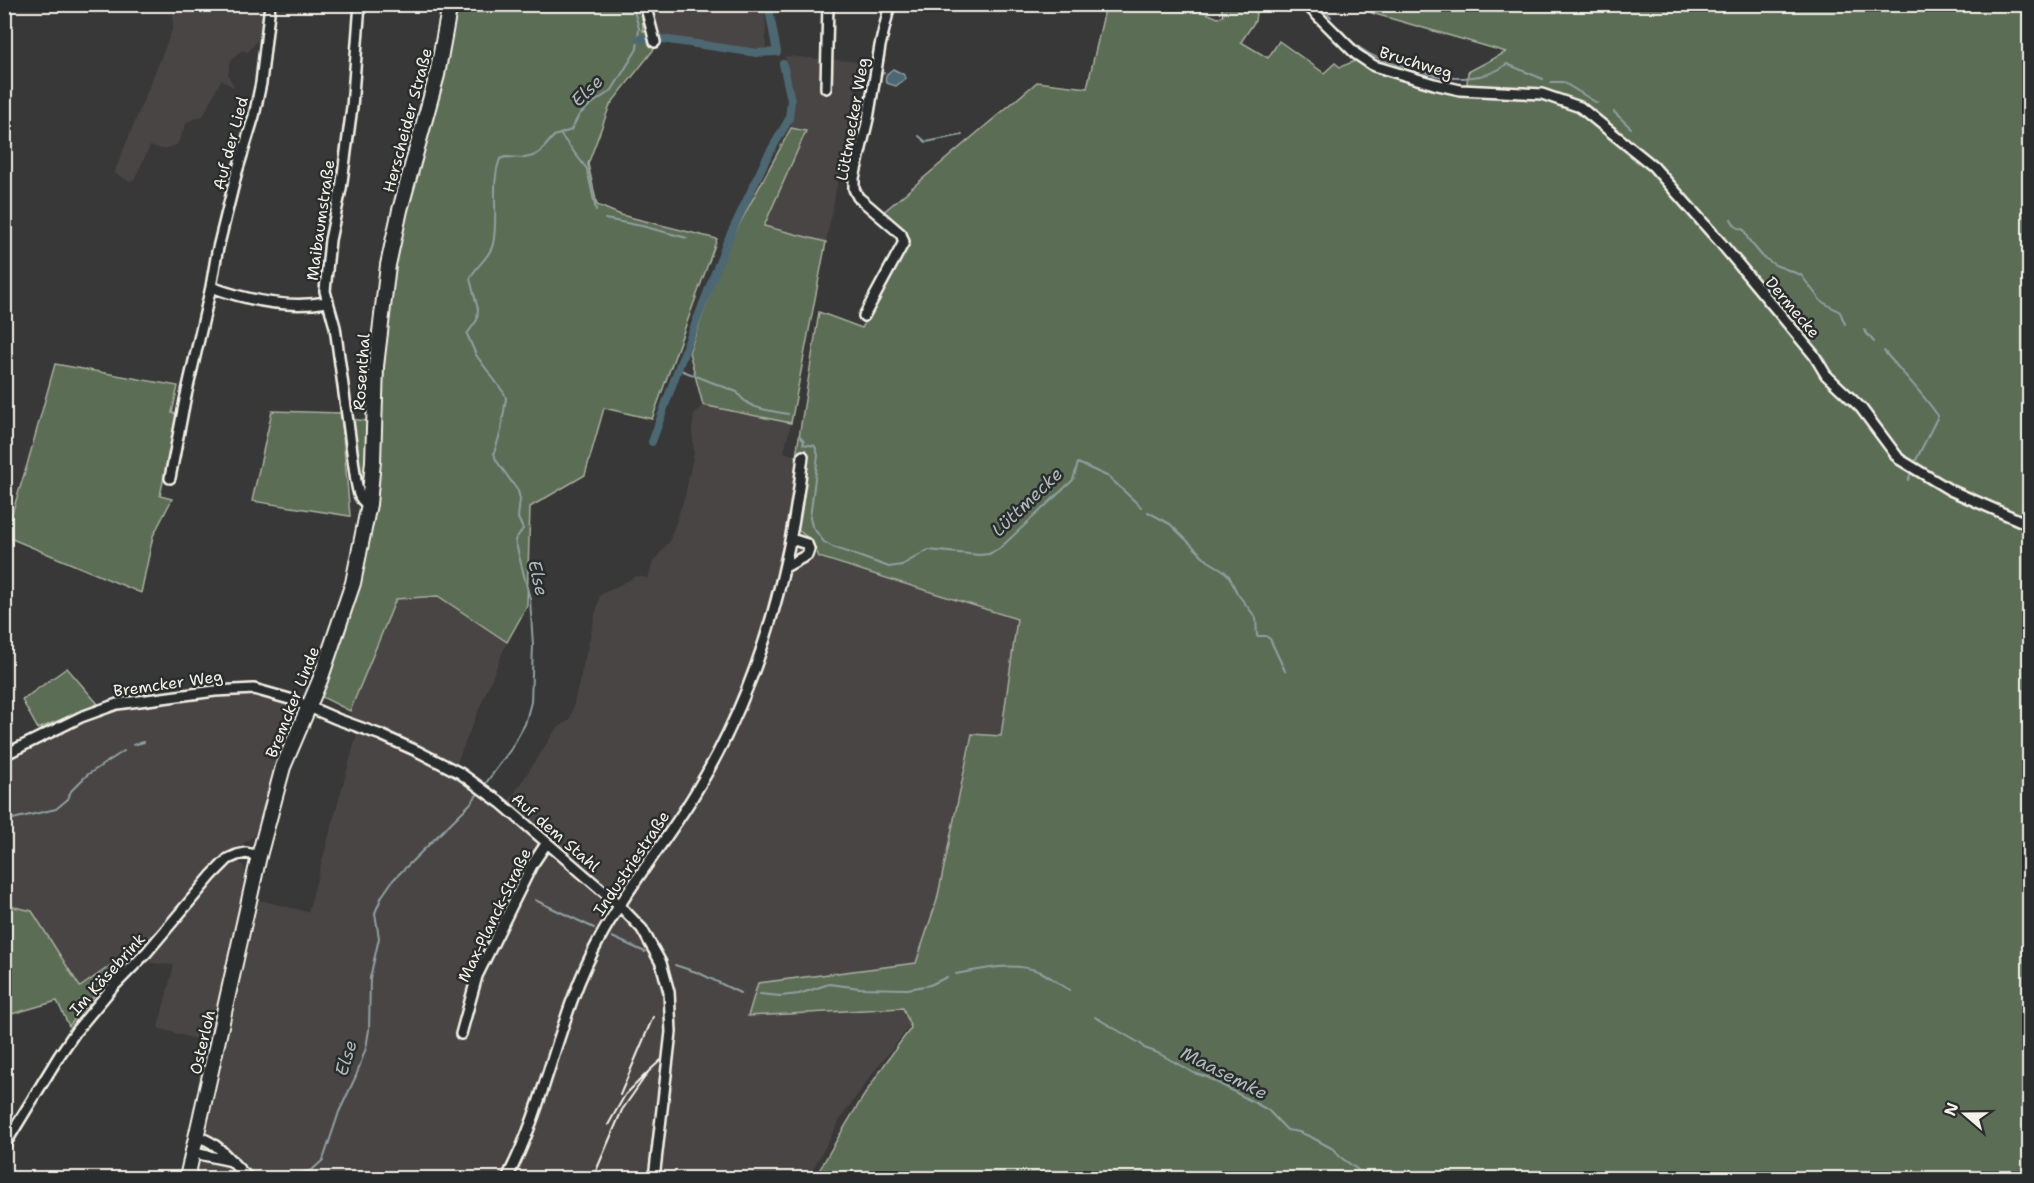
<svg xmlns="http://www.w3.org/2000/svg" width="2034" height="1183" viewBox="0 0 2034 1183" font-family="'Shantell Sans',sans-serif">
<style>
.built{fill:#494544}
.green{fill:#5c6d56;stroke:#a8af9f;stroke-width:1.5}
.water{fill:#4d6872;stroke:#909fa1;stroke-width:1.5}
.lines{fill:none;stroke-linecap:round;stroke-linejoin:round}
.stream{stroke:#909fa1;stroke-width:2}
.canal{stroke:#4d6872;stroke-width:8}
.minor-casing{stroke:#f4f1e8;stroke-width:14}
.secondary-casing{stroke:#f4f1e8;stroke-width:18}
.minor{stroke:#2a2d2e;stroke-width:9}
.secondary{stroke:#2a2d2e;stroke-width:14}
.rail{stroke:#f4f1e8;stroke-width:2}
.labels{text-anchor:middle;stroke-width:5;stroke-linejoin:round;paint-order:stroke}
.street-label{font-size:16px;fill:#f4f1e8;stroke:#2a2d2e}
.water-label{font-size:18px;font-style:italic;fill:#b1bab9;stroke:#2a2d2e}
</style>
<rect width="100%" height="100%" fill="#383838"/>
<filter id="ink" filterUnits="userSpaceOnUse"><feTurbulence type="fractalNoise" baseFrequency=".0167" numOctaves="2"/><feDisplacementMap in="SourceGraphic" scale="12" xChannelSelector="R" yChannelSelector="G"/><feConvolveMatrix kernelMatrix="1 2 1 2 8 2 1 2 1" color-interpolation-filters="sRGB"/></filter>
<g filter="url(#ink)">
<path class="built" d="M 173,5 L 263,5 L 260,37 L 248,52 L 242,50 L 233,58 L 229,66 L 228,75 L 235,88 L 221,80 L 203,116 L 187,122 L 177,145 L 162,149 L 150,146 L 134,180 L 129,181 L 114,173 L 173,28 Z
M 642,5 L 765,5 L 766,55 L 661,40 L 643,31 Z
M 785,56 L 861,62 L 826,242 L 764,226 L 805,131 L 791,128 L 791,121 L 794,113 Z
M 703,405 L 791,423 L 784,452 L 807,460 L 798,529 L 812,541 L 820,557 L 1017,618 L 1001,736 L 972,734 L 937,900 L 916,963 L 758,983 L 748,1016 L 902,1008 L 909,1027 L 873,1073 L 841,1118 L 808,1178 L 197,1178 L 259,900 L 308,912 L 357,734 L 350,711 L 396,599 L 438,596 L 507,642 L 457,762 L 508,803 L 556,729 L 570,720 L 600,595 L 637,576 L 648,578 L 653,562 L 669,542 L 685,496 L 694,452 L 692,431 L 694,415 Z
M 251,694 L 297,706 L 254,836 L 243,844 L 239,862 L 245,867 L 243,913 L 213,1038 L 195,1039 L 158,1028 L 174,965 L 151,963 L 134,949 L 80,987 L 32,911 L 5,905 L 5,759 L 106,711 Z"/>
<path class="green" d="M 457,5 L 642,5 L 643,31 L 646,31 L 655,48 L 610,105 L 594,148 L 588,164 L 597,205 L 621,215 L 717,239 L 652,419 L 604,408 L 585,475 L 530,507 L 527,606 L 507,642 L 438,596 L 396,599 L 350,711 L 320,696 L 345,633 L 360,579 L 374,500 L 392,268 Z
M 1106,5 L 1187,5 L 1218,18 L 1223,16 L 1221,5 L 1257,5 L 1255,21 L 1241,42 L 1268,58 L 1279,41 L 1324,73 L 1335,63 L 1340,67 L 1358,60 L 1411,83 L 1466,95 L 1468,72 L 1506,52 L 1372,13 L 1363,5 L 2029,5 L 2029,1178 L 815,1178 C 844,1126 874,1076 911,1028 L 903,1008 L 748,1016 L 758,983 L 916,963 L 937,900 L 972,734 L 1001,736 L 1017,619 L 819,557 L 812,541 L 798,530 L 807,461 L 796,456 L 819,312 L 862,328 L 907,239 L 881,214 L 1037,82 L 1087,88 Z
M 791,128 L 806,131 L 764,226 L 826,242 L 791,423 L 703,405 L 689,352 L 727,247 Z
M 55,364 L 178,386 L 172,413 L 177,414 L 160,496 L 172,499 L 153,536 L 141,593 L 5,536 L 27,465 Z
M 272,411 L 341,413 L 350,516 L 252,501 Z
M 349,419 L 367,421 L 365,484 L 363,484 L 361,478 Z
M 67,668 L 98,704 L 38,729 L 22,700 Z
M 5,905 L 32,911 L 80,987 L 134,949 L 69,1026 L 57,1001 L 5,1016 Z"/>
<path class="water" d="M 893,69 L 903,74 L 906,78 L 896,86 L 886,83 C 884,76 887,73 893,69 Z"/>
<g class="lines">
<path class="stream" d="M 1319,4 L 1331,17
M 892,19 L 896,4
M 1339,28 C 1357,50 1376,60 1404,66
M 1425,72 C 1449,81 1486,81 1507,64 L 1543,79
M 880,74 L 884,73
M 1551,82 L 1563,82 L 1597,103
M 1614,112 L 1631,128
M 560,134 L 587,169 L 596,210
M 919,136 L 926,142 L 962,135
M 605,219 L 642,226 L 687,238
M 1731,219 L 1736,227 L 1744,230 L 1748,239 L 1763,257 L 1775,265 L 1801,275 L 1821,301 L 1840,312 L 1845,324
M 1864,330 L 1874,342
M 1884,351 C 1903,374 1921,391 1938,416 L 1916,460
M 678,369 L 737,392 C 748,410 768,410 788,414
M 799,435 L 804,441 L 803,444 L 815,446 L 818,455 L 810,518 L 812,526 L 824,542 L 833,547 L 889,567 L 902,565 L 928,550 L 979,555 L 989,554 L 999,549 L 1073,480 L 1078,463 L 1109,477 L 1141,507
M 1908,480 L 1912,471
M 1148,512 L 1170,524 L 1208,561 L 1223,570 L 1229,576 L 1237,593 L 1256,618 L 1257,636 L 1266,636 L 1270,639 L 1285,671
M 133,745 L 144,742
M 483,787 L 511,749 L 525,724 L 531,702 L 533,645 L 530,599 L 515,540 L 523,529 L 518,518 L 520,499 L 518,491 L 496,460 L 494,453 L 501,431 L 506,398 L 504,393 L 476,355 L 467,334 L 477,320 L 478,309 L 470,279 C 475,266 490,258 493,244 C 499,216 490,185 500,159 L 505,157 L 525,158 L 533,156 L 540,152 L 554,136 L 571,130 L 579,115 L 590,105 L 612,90 L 637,49 L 639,28 L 632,4
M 4,821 L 56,809 L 68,799 L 71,791 L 87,775 L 124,751
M 535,900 L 594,928
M 612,937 L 645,952
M 675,965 L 699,973 L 740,993
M 956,974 C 983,969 1014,961 1041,972 C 1051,977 1060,985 1070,990
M 760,994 L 780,996 L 799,994 L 829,984 L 860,988 L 908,989 L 930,985 L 947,977
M 1095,1017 L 1141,1044 L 1144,1048 L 1158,1053 L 1194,1073 L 1207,1077 L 1268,1110 L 1287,1130 L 1299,1132 L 1311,1137 L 1335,1150 L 1339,1156 L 1358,1170 L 1365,1178
M 285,1178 L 312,1170 L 323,1160 L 339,1112 L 356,1076 L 366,1048 L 369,1030 L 370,978 L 379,938 L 375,913 L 382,896 L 393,880 L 470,804 L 480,791"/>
<path class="canal" d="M 639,39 L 648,39
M 662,39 L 757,53 L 777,52 L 768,4
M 652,442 L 678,369 L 726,244 L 766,159 L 789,119 L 791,100 L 783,64"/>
<g class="minor-casing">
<path id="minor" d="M 360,4 L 352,107 L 341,189 L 330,240 L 325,291 L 335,327 L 356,481 C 358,490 358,501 369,504
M 645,4 L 655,42
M 1306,4 L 1356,54 L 1374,66 L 1434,84 L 1460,90 L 1542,94 L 1580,107 L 1653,166 L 1720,242 L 1814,355 L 1826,375 L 1861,408 L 1899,459 L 1950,490 L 2030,525
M 826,88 L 828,4
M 211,287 C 247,300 290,309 327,302
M 864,316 L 904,242 L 901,234 L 858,197 L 854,189 L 854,178 L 868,119 L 880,46 L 890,4
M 170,478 L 185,400 L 211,287 L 217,252 L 236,175 L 254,116 L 261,83 L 270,4
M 785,567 L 807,555 L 809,549 L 807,544 L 791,539
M 4,755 L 81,717 L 117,704 L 215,691 L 254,689 L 293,700 L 337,719 L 381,735 L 417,751 L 460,773 L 501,803 L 619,905 L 642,929 L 661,963 L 669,992 L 671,1032 L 654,1178
M 461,1034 L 477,976 L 532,865 L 546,844
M 197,1137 C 221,1142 231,1165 249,1178
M 4,1146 L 59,1056 L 76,1031 L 111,989 L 147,952 L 212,875 L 228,859 L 237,855 L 246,853 L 259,856
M 194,1153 L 232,1161
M 507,1178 C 547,1102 558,1014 600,938 C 628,886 667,841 697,790 C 758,689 790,572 803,456"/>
</g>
<g class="secondary-casing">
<path id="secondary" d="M 187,1178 L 259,856 L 283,767 L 320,680 L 353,583 L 369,504 L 373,461 L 376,366 L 388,265 L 400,210 L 437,75 L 450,4"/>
</g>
<use href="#minor" class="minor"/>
<use href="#secondary" class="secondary"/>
<path class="rail" d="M 649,1071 L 661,1060
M 620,1095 L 653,1017
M 593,1178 L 622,1110 L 649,1071 L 625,1095 L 608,1125"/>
</g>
</g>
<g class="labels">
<g class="street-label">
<text transform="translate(1416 62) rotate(17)" y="6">Bruchweg</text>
<text transform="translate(852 119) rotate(-80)" y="6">Lüttmecker Weg</text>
<text transform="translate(407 120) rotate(-75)" y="6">Herscheider Straße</text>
<text transform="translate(230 143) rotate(-75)" y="6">Auf der Lied</text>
<text transform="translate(320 220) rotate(-82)" y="6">Maibaumstraße</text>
<text transform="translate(1793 307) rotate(50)" y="6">Dermecke</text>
<text transform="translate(361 372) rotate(-86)" y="6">Rosenthal</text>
<text transform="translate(168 683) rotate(-8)" y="6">Bremcker Weg</text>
<text transform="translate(292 702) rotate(-68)" y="6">Bremcker Linde</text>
<text transform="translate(556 832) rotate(41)" y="6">Auf dem Stahl</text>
<text transform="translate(631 863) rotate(-56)" y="6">Industriestraße</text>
<text transform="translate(494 915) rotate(-64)" y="6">Max-Planck-Straße</text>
<text transform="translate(107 974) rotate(-48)" y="6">Im Käsebrink</text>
<text transform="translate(202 1042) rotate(-77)" y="6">Osterloh</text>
</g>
<g class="water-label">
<text transform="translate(587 91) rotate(-44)" y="6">Else</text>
<text transform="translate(1027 502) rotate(-44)" y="6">Lüttmecke</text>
<text transform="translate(538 578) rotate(77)" y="6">Else</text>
<text transform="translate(346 1058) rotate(-73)" y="6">Else</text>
<text transform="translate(1224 1073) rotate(27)" y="6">Maasemke</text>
</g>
</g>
<rect width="2034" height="1183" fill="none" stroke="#2a2d2e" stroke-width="24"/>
<rect x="12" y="12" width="2010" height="1159" fill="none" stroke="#f4f1e8" stroke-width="2" filter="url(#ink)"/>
<g transform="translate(1965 1114) rotate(290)" stroke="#2a2d2e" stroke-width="4.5" paint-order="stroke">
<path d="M0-4.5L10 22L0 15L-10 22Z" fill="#f4f1e8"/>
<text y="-9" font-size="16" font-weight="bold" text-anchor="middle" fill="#f4f1e8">N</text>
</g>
</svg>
